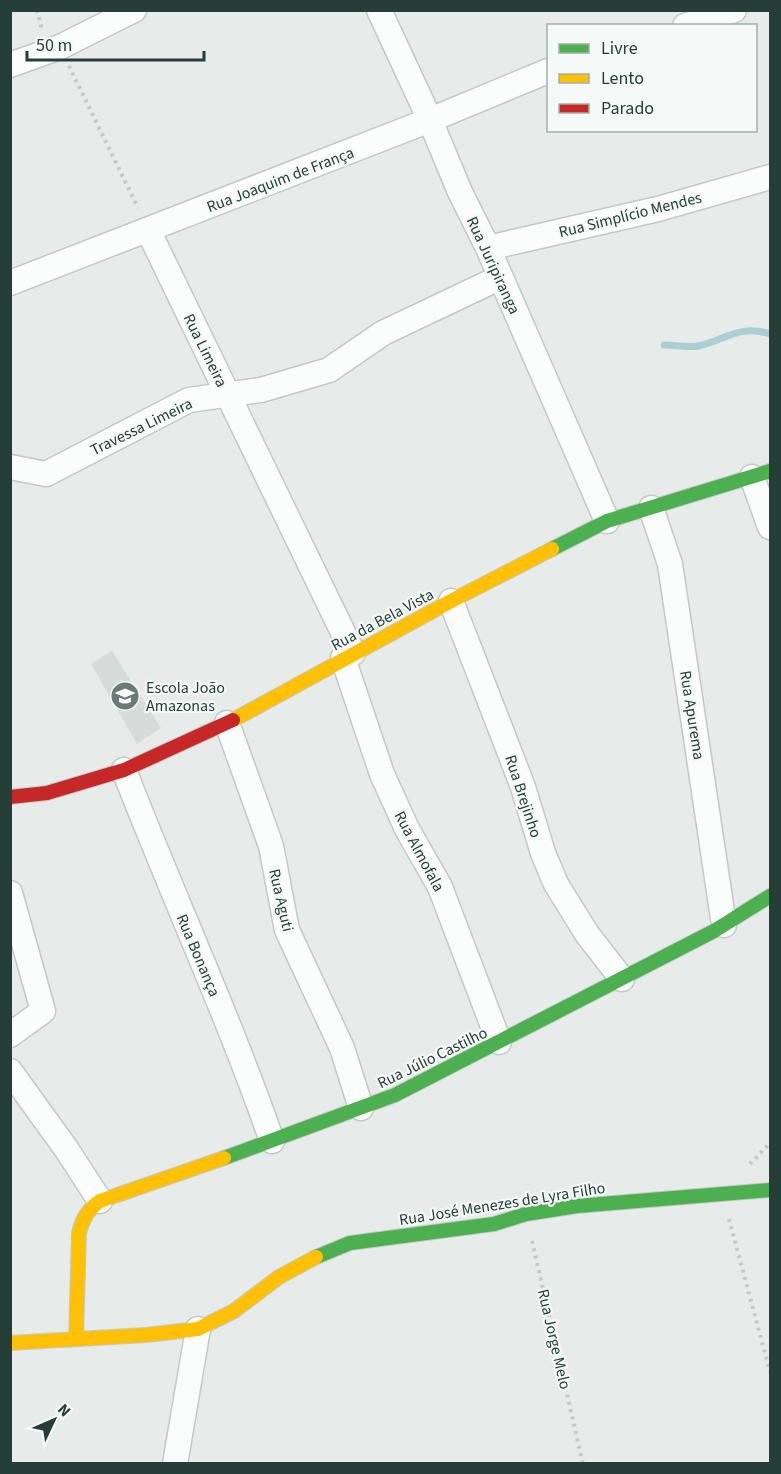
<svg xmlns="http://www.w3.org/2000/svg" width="781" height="1474" viewBox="0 0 781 1474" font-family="'Source Sans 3',sans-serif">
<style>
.built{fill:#d5dcd9}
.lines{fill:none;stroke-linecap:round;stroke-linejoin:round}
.stream{stroke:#accfd5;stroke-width:7}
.street-casing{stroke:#c4c8c6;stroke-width:27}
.fast-casing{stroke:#c3c9c6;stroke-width:16}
.slow-casing{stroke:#c3c9c6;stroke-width:16}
.jam-casing{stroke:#c3c9c6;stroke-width:16}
.path{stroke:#c2cbc8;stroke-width:4;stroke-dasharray:3 4.5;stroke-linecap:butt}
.street{stroke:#fbfcfc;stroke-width:24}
.fast{stroke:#4caf50;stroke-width:14}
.slow{stroke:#ffc107;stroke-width:14}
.jam{stroke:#c62828;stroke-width:14}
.labels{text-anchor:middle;stroke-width:4.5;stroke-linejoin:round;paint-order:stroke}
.street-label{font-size:16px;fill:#253e38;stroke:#f5faf8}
.poi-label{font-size:16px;fill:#253e38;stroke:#f5faf8;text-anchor:start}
</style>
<rect width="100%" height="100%" fill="#e7ebe9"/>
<path class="built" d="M 112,651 L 161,728 L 137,744 L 91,664 Z"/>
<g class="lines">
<path class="stream" d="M 664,345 C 675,345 688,348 698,346 C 726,340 739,324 770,334"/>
<g class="street-casing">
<path id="street" d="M 379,10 L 430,120 L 460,192 L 488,248 L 607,521
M 685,26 L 734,10
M 10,65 L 60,47 L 134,10
M 148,230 L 353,653
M 488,248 L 658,209 L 770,177
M 10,283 L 430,120 L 548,71
M 10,467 L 46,474 L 189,400 L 261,390 L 329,370 L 383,333 L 501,277
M 752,477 L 770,527
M 651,508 L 670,564 L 724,925
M 451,601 L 523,787 L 543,853 L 556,884 L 587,934 L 622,979
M 343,658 L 382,774 L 407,829 L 440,887 L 499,1042
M 227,723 L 271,846 L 287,930 L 342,1048 L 361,1108
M 124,770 C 172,894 228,1015 272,1141
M 10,893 L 43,1011 L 10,1035
M 10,1071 L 67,1150 L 100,1201
M 175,1464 L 198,1329"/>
</g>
<g class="fast-casing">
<path id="fast" d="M 552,549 L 607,521 L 770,471
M 224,1158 L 395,1095 L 714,931 L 770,896
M 316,1257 L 350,1243 L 494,1224 L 526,1214 L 577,1206 L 770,1190"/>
</g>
<g class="slow-casing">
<path id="slow" d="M 233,720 L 451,601 L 552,549
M 76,1339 L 79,1233 C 82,1219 88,1209 100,1201 L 224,1158
M 10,1343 L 146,1335 L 198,1329 L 234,1311 L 279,1277 L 316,1257"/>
</g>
<g class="jam-casing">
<path id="jam" d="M 10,797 L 47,793 L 124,770 L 233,720"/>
</g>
<path class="path" d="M 37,10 L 42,30
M 69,66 L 138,208
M 750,1164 L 770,1143
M 729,1219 L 770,1372
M 532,1241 L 583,1464"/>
<use href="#street" class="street"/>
<use href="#fast" class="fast"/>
<use href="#slow" class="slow"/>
<use href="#jam" class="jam"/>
</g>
<defs>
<g id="school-disc" transform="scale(1.5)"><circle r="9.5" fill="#697b76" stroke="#f5faf8"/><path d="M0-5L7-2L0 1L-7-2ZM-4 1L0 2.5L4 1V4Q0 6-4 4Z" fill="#fff"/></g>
</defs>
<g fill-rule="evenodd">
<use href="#school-disc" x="125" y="696"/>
</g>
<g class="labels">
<g class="street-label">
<text transform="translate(280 179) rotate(-21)" y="6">Rua Joaquim de França</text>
<text transform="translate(630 214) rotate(-14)" y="6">Rua Simplício Mendes</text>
<text transform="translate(494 265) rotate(65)" y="6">Rua Juripiranga</text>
<text transform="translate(206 350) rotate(64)" y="6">Rua Limeira</text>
<text transform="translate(141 426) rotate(-26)" y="6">Travessa Limeira</text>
<text transform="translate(382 619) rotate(-28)" y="6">Rua da Bela Vista</text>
<text transform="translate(693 715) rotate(81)" y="6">Rua Apurema</text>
<text transform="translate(524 796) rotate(72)" y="6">Rua Brejinho</text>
<text transform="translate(420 851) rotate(62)" y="6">Rua Almofala</text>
<text transform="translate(282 900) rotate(77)" y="6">Rua Aguti</text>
<text transform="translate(199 955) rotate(67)" y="6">Rua Bonança</text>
<text transform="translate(432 1057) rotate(-26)" y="6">Rua Júlio Castilho</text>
<text transform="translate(502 1203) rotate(-9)" y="6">Rua José Menezes de Lyra Filho</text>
<text transform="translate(555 1339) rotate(77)" y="6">Rua Jorge Melo</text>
</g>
<g class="poi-label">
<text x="146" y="693">Escola João<tspan x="146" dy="18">Amazonas</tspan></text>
</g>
</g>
<rect width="781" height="1474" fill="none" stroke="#253e38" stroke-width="24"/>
<rect x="547" y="24" width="210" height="108" fill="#f5faf8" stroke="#a2afab" stroke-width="1.5"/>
<rect x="559" y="44" width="30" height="9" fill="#4caf50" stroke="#a2afab" stroke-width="1.5"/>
<text x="601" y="54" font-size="18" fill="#253e38">Livre</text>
<rect x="559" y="74" width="30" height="9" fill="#ffc107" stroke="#a2afab" stroke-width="1.5"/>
<text x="601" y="84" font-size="18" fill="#253e38">Lento</text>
<rect x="559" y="104" width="30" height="9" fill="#c62828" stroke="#a2afab" stroke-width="1.5"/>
<text x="601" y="114" font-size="18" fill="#253e38">Parado</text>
<g transform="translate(54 1420) rotate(46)" stroke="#f5faf8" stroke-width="4.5" paint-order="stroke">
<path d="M0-4.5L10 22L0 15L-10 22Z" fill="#253e38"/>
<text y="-9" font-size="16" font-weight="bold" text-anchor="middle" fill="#253e38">N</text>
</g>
<path d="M27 51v9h177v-9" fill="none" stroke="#253e38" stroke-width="3"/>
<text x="36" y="51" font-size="18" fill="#253e38" stroke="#f5faf8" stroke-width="4.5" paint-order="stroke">50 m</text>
</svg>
